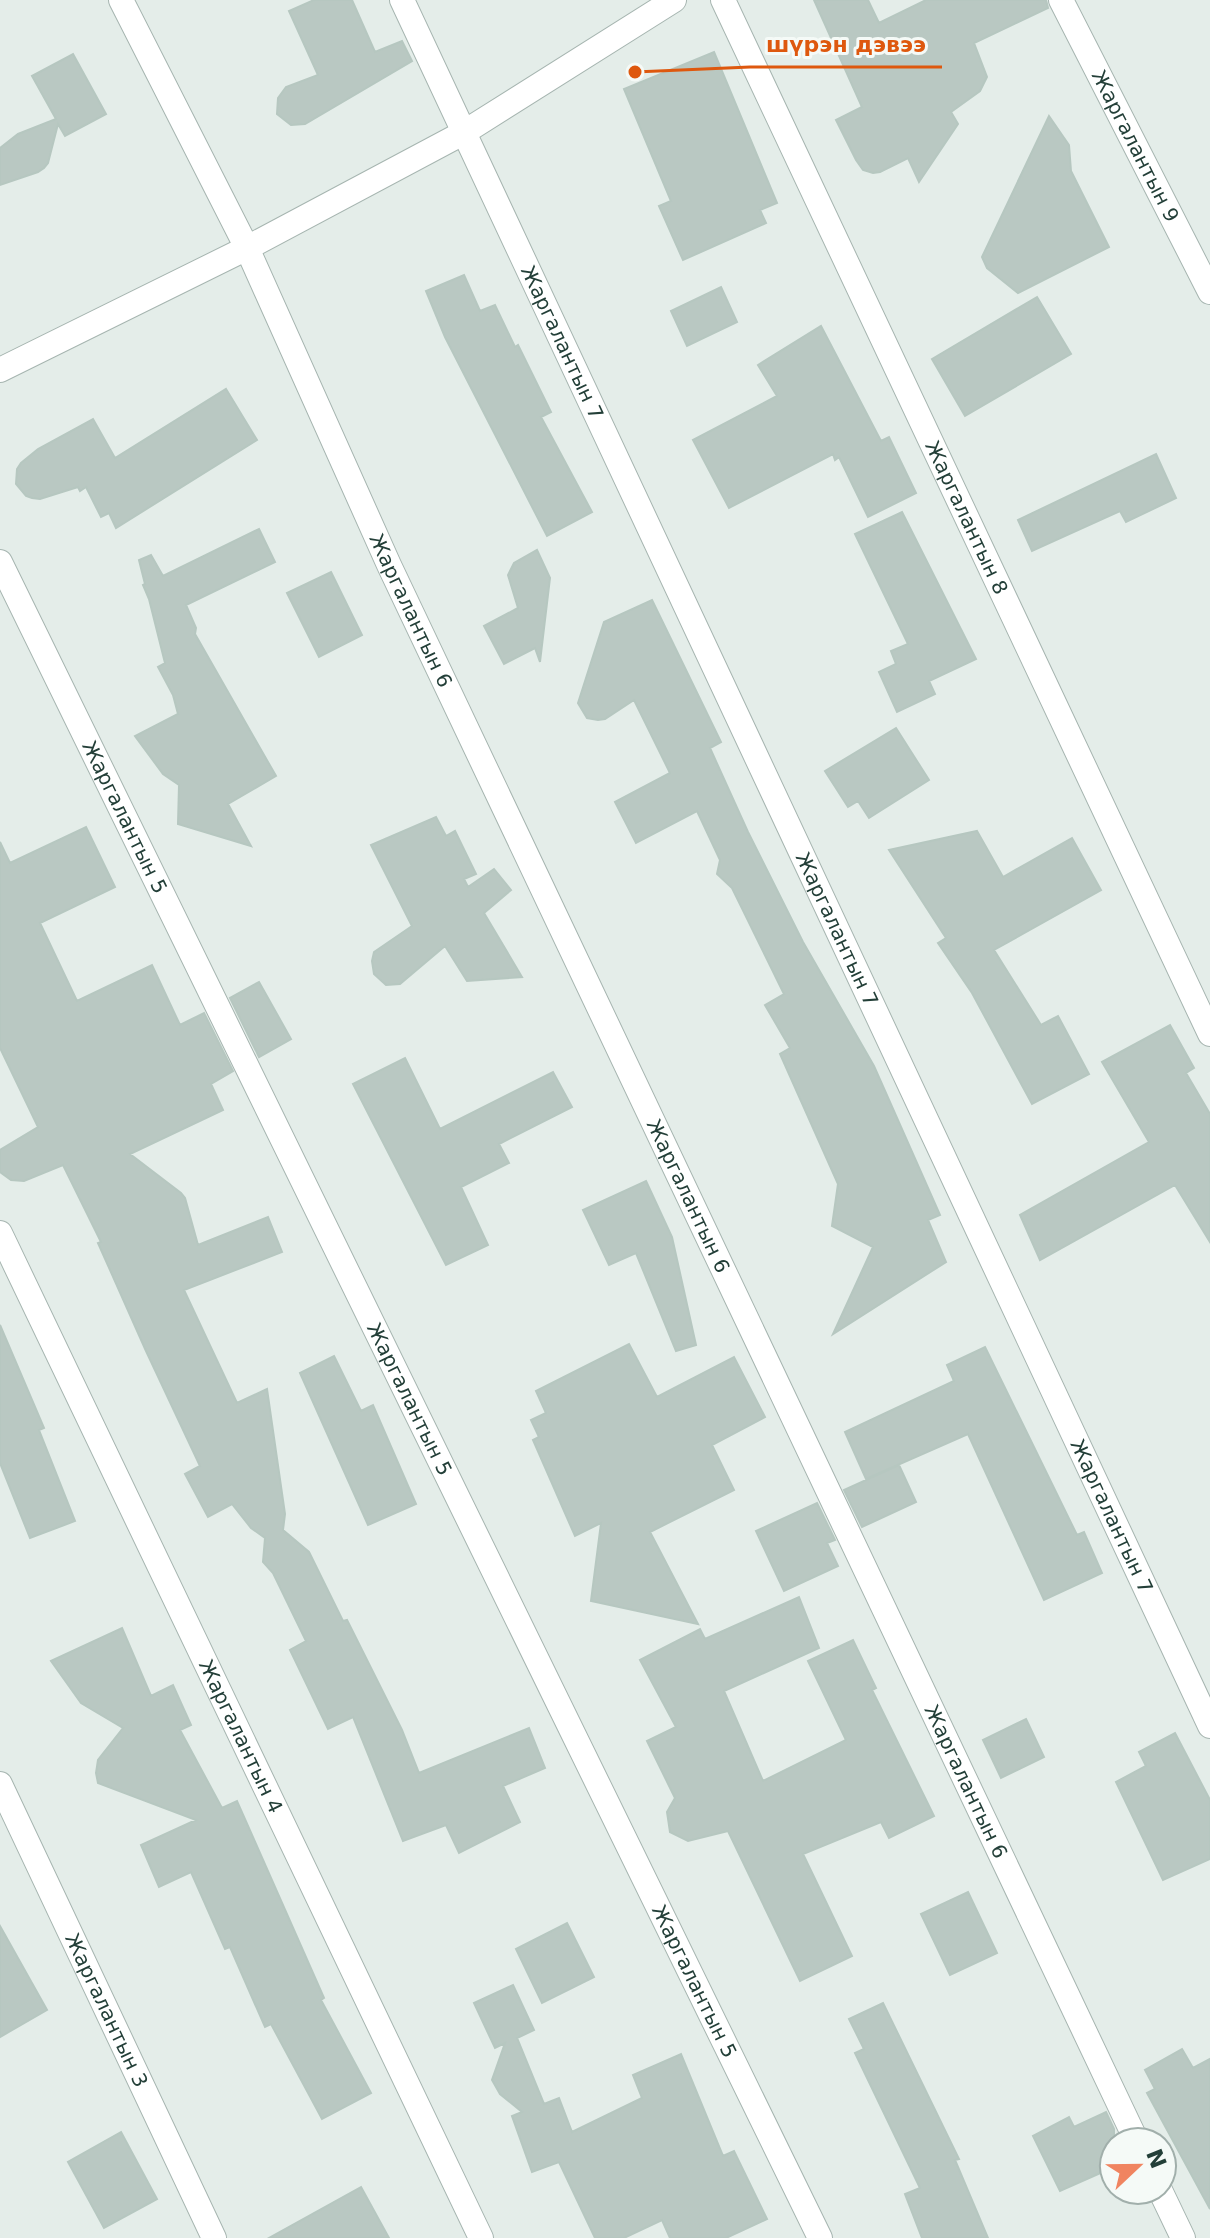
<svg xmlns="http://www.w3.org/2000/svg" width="1210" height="2238" viewBox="0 0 1210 2238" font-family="'DejaVu Sans',sans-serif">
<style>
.building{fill:#b9c8c2;stroke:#b6c7c0;stroke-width:2}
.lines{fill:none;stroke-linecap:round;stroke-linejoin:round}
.minor-casing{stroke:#a6b5b0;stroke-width:26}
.minor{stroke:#fff;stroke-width:24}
.labels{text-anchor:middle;stroke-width:6;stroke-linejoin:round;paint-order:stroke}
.street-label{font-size:20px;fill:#233f38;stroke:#f5faf7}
.leader{fill:none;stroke:#de580e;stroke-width:3}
.callout-dot{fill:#de580e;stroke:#f5faf7;stroke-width:3}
.callout-label{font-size:22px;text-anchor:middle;font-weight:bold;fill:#de580e;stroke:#f5faf7;stroke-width:6;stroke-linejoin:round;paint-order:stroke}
</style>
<rect width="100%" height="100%" fill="#e4ede9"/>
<path class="building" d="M 314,0 L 352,0 L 375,52 L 402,41 L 412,61 L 305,124 L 291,125 L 277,114 L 278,98 L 286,87 L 318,75 L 289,11 Z
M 814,0 L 868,0 L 879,23 L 926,0 L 1046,0 L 1048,8 L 974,43 L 987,77 L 980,91 L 951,112 L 958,124 L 919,182 L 908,158 L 880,172 L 873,173 L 863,170 L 856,160 L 836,120 L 862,107 Z
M 714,52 L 777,203 L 760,210 L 766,223 L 683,260 L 659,206 L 671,201 L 624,89 Z
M 73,54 L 106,114 L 65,136 L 58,124 L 48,163 L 44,168 L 38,172 L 0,185 L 0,148 L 18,134 L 56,119 L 32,76 Z
M 1049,116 L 1069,145 L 1071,171 L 1109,247 L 1018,293 L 987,268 L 982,257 Z
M 464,275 L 480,311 L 495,305 L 515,347 L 518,345 L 551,412 L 541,417 L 592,512 L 547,536 L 445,337 L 426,291 Z
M 721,287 L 737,322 L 687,346 L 671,311 Z
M 1037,297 L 1071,354 L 965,416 L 932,359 Z
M 821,326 L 881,441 L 889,437 L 916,493 L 868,517 L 839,457 L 835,460 L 833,454 L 729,508 L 693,440 L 777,396 L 758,365 Z
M 226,389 L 257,440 L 116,528 L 109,513 L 101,517 L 86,487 L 80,491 L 78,487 L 40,499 L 32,498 L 26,496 L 16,484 L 17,469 L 21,463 L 38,449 L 93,419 L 115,458 Z
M 1156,454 L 1176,498 L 1126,522 L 1120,511 L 1032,551 L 1018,520 Z
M 902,512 L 976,659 L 929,681 L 935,694 L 897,712 L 879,672 L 896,664 L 891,651 L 908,644 L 855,534 Z
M 259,529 L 275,562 L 186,605 L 196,628 L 195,634 L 276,776 L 228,804 L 251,846 L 178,824 L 179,785 L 163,774 L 135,736 L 178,714 L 173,695 L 158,667 L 165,663 L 149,599 L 143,585 L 145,584 L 139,560 L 151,555 L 163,576 Z
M 537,550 L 550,578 L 540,662 L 535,648 L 504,664 L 484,626 L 518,608 L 508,575 L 514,563 Z
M 331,572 L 362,635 L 319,657 L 287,593 Z
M 652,600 L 721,742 L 710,748 L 748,832 L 803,942 L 874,1066 L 940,1215 L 928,1220 L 946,1262 L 833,1334 L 873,1247 L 832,1226 L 838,1184 L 780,1054 L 790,1048 L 765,1005 L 784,994 L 732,888 L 717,874 L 720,860 L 697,811 L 636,843 L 615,802 L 670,773 L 634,700 L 605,719 L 598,720 L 587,718 L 578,703 L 604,622 Z
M 896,728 L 929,780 L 869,818 L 858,801 L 848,807 L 825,771 Z
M 436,817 L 446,836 L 455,831 L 476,874 L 464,879 L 468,887 L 494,869 L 511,890 L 484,913 L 522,977 L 467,981 L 445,946 L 400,984 L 386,985 L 374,974 L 372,961 L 374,952 L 412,926 L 371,845 Z
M 86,827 L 115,887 L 40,923 L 77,1001 L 152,965 L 180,1025 L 204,1013 L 233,1071 L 211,1084 L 223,1110 L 130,1154 L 181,1193 L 185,1198 L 198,1245 L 268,1217 L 282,1252 L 184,1290 L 237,1403 L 267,1389 L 285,1514 L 283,1530 L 309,1552 L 343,1621 L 347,1620 L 402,1730 L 419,1773 L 529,1728 L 545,1768 L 503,1786 L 520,1822 L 459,1853 L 446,1825 L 403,1841 L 353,1717 L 328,1729 L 290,1650 L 306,1641 L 273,1573 L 263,1562 L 265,1538 L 251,1528 L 232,1504 L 208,1517 L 185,1474 L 200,1466 L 146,1351 L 98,1243 L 101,1242 L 63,1165 L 24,1181 L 11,1180 L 0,1172 L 0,1150 L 38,1127 L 0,1048 L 0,842 L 10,863 Z
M 977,831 L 1003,877 L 1072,838 L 1101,890 L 994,950 L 1041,1025 L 1058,1016 L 1089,1074 L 1032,1104 L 972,993 L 938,943 L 946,938 L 889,850 Z
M 259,982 L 291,1039 L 259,1057 L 230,998 Z
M 1170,1025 L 1194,1068 L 1186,1073 L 1210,1114 L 1210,1242 L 1175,1185 L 1040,1260 L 1020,1215 L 1149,1142 L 1102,1062 Z
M 405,1058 L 440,1129 L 553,1072 L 572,1107 L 499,1144 L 509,1163 L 461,1187 L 488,1245 L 446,1265 L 353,1084 Z
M 646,1181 L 672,1237 L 696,1345 L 676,1351 L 636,1253 L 609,1265 L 583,1210 Z
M 0,1325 L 44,1428 L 39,1430 L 75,1521 L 30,1538 L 0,1463 Z
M 629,1344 L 657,1397 L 734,1357 L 765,1417 L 712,1445 L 734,1490 L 650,1532 L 698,1624 L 591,1601 L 601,1523 L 575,1536 L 533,1440 L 539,1437 L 531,1420 L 546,1413 L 536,1391 Z
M 985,1347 L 1077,1535 L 1084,1532 L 1102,1573 L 1044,1600 L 968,1434 L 866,1479 L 845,1432 L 954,1381 L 947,1365 Z
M 334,1356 L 361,1411 L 373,1405 L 416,1504 L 368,1525 L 300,1373 Z
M 899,1465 L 916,1502 L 862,1527 L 844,1490 Z
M 817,1503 L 835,1540 L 827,1543 L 838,1566 L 784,1591 L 756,1531 Z
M 799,1597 L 819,1648 L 724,1691 L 763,1781 L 846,1740 L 808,1661 L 853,1640 L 876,1688 L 872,1690 L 934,1816 L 889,1838 L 881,1822 L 803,1854 L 852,1956 L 800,1981 L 728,1831 L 688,1841 L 670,1832 L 667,1812 L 675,1798 L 647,1741 L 676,1727 L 640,1660 L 700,1629 L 705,1639 Z
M 122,1628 L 151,1696 L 173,1685 L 191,1725 L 180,1730 L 222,1808 L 237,1801 L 324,1998 L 321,2000 L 371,2093 L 322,2119 L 271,2024 L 265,2027 L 230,1947 L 225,1949 L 191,1872 L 159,1887 L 141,1845 L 196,1820 L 98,1783 L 96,1773 L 98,1760 L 123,1728 L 81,1703 L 51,1661 Z
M 1026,1719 L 1044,1757 L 1001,1778 L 983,1740 Z
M 1175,1733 L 1210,1800 L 1210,1859 L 1163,1880 L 1116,1782 L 1146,1766 L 1139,1752 Z
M 968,1892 L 997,1953 L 950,1975 L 921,1914 Z
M 567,1923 L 594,1977 L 542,2003 L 516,1949 Z
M 0,1926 L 47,2010 L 0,2037 Z
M 513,1985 L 534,2030 L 517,2038 L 544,2104 L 559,2098 L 572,2132 L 642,2098 L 633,2075 L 681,2054 L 723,2156 L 734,2151 L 767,2219 L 726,2238 L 670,2238 L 662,2220 L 624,2238 L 595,2238 L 559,2162 L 532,2172 L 512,2116 L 522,2112 L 500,2094 L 492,2080 L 505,2043 L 495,2048 L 474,2003 Z
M 883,2003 L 959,2159 L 955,2160 L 988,2238 L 922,2238 L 905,2194 L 920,2188 L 855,2053 L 864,2049 L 849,2019 Z
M 1182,2049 L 1193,2068 L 1210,2059 L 1210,2209 L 1147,2093 L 1155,2089 L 1145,2070 Z
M 1106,2112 L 1114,2129 L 1114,2167 L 1060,2191 L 1033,2136 L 1069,2117 L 1074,2127 Z
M 121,2132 L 157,2199 L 104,2228 L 68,2162 Z
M 361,2187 L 389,2238 L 269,2238 Z"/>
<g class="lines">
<g class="minor-casing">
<g id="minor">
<path id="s1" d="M 121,0 L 247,248 L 389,565 L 1137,2142"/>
<path id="s2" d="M 402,0 L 1210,1726"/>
<path id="s3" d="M 723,0 L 1210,1034"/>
<path id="s4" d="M 1061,0 L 1210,292"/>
<path d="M 0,370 L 247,248 L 463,133 L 674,0"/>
<path id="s5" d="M 0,562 L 820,2238"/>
<path id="s6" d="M 0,1233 L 481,2238"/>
<path id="s7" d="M 0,1784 L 214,2238"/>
<path d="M 1160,2190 L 1183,2238"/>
</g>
</g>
<use href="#minor" class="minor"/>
</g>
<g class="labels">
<g class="street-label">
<text dy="7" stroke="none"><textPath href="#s4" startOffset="164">Жаргалантын 9</textPath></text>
<text dy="7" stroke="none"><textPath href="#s2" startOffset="378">Жаргалантын 7</textPath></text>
<text dy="7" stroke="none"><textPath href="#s3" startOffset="572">Жаргалантын 8</textPath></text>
<text dy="7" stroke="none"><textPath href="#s1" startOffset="676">Жаргалантын 6</textPath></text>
<text dy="7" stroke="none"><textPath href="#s5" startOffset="284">Жаргалантын 5</textPath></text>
<text dy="7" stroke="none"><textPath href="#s2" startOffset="1026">Жаргалантын 7</textPath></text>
<text dy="7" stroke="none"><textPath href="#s1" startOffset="1324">Жаргалантын 6</textPath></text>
<text dy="7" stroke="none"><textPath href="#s5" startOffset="932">Жаргалантын 5</textPath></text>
<text dy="7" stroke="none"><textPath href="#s2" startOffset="1674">Жаргалантын 7</textPath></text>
<text dy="7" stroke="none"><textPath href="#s6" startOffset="558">Жаргалантын 4</textPath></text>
<text dy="7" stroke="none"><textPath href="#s1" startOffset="1972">Жаргалантын 6</textPath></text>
<text dy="7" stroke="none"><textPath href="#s5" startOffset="1580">Жаргалантын 5</textPath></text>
<text dy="7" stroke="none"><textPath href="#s7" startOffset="250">Жаргалантын 3</textPath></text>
</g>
</g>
<path class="leader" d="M635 72L750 67H942"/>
<circle class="callout-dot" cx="635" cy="72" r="8"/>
<g class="callout-label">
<text x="846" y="52">шүрэн дэвээ</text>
</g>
<g transform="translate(1138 2166) rotate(68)"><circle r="38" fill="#f5faf7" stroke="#a1afab" stroke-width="2"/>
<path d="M0-6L14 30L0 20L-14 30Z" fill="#f08460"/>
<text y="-12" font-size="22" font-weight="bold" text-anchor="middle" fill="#233f38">N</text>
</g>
</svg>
